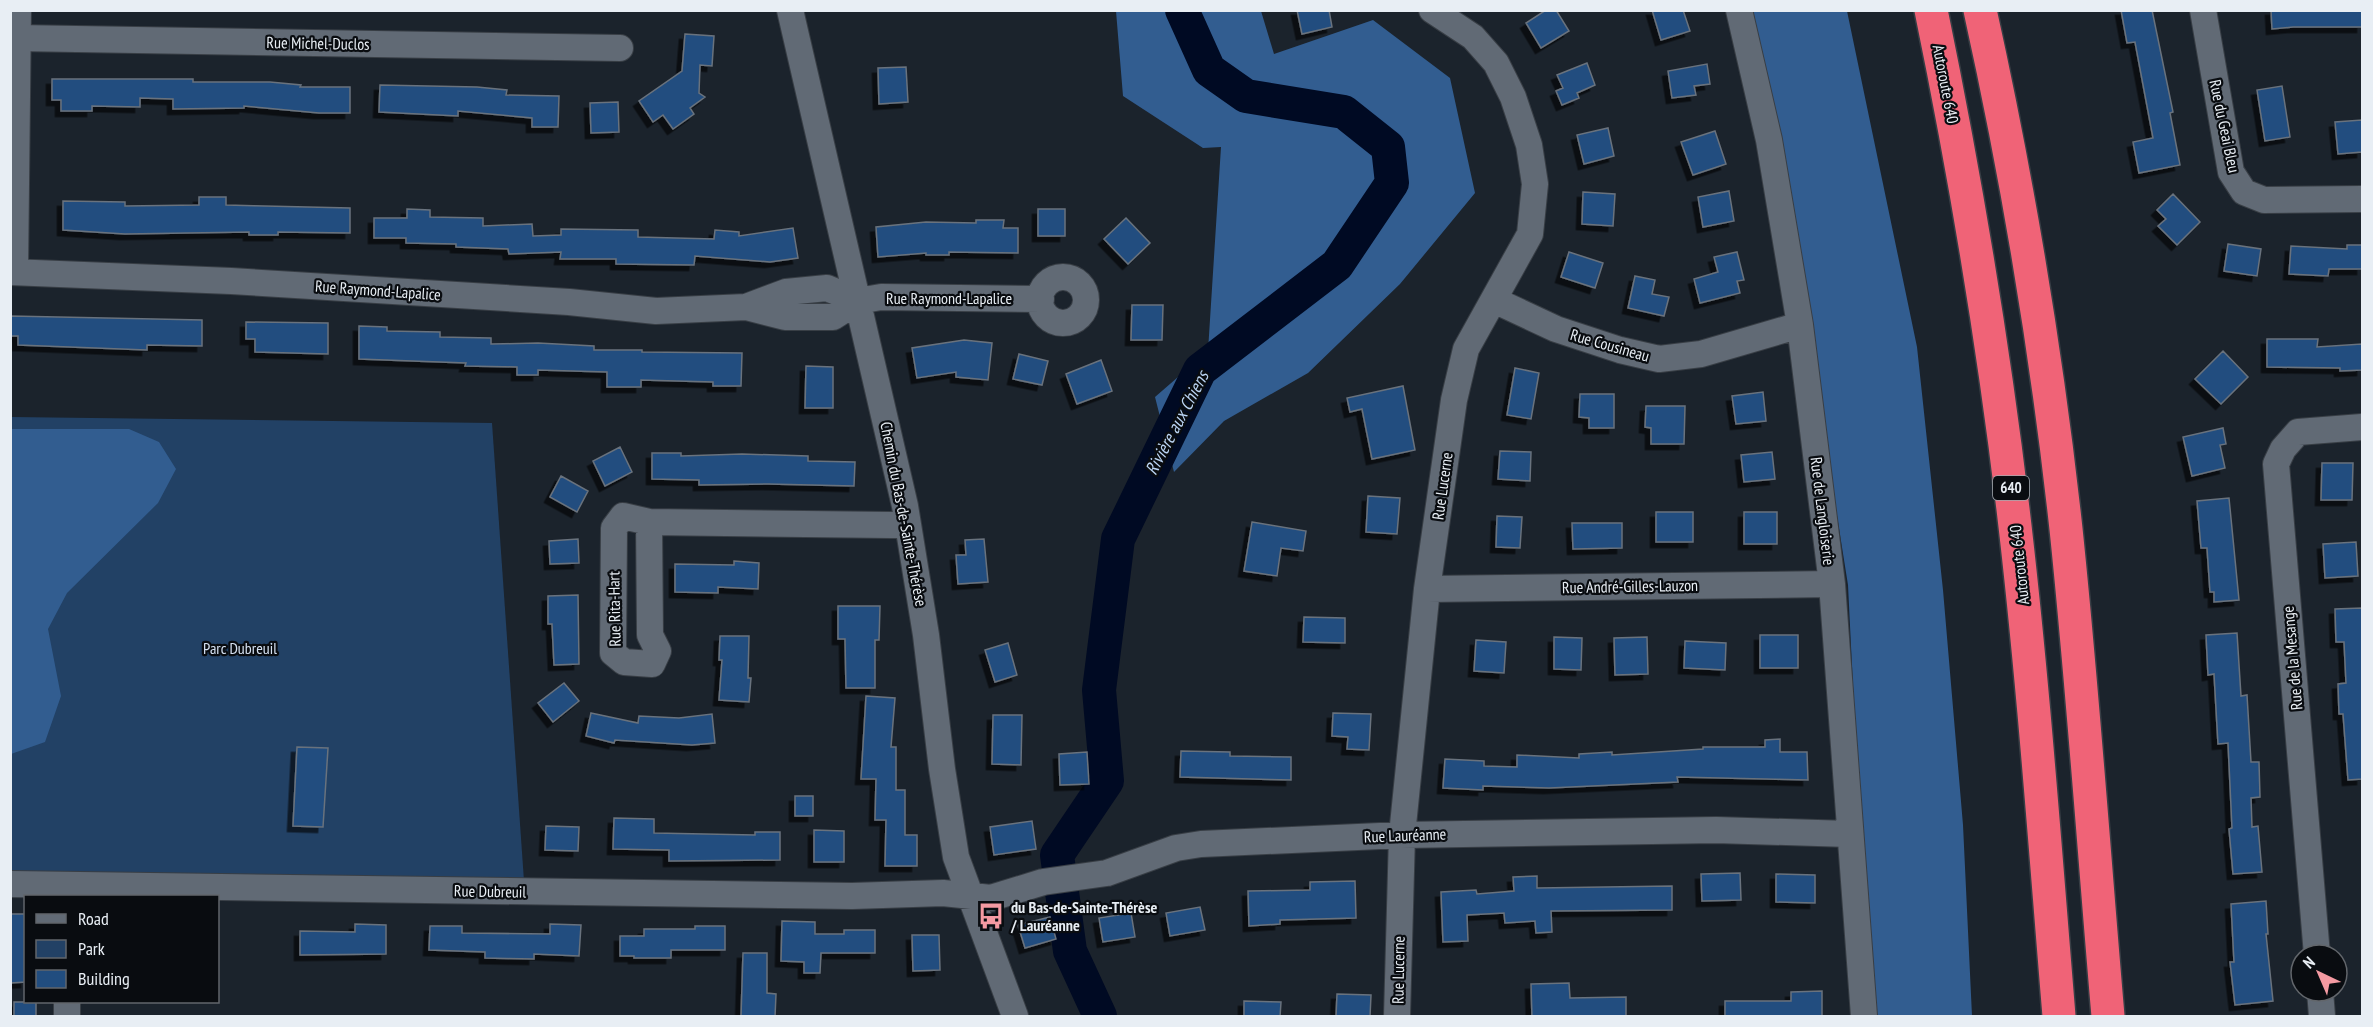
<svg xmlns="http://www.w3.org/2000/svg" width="2373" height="1027" viewBox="0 0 2373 1027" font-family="'PT Sans Narrow',sans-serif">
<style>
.green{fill:#224165}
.forest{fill:#325d90}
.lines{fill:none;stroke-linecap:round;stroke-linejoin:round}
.river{stroke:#000a23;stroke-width:34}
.building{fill:#214d7f;stroke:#69727d;stroke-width:1.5;filter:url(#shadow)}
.minor-casing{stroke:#383e45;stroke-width:28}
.highway-casing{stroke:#383e45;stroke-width:36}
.minor{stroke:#616a75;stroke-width:26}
.highway{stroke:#f06377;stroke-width:33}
.labels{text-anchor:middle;stroke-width:4.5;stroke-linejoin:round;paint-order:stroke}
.shield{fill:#090c10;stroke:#a5aab0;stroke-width:1.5}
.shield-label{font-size:15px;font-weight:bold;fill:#e8eef4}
.street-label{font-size:16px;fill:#e8eef4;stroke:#090c10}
.park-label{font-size:16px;fill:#d5e1f1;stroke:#090c10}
.poi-label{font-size:16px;font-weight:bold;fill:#e8eef4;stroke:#090c10;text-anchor:start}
.water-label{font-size:18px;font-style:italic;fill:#bbd4f3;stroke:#090c10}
</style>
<defs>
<filter id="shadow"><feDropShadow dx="-5.5" dy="5.5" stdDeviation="0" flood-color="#0009"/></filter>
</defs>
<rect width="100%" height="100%" fill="#1b232c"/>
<path class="green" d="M 11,417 L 492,423 L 524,881 L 11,874 Z"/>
<path class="forest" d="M 1116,11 L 1261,11 L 1274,54 L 1373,20 L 1450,78 L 1475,193 L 1400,284 L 1308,373 L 1224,421 L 1174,472 L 1155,397 L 1208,351 L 1221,147 L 1203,148 L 1123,96 Z
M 1750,11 L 1847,11 L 1917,347 L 1943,590 L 1963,825 L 1972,1016 L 1875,1016 L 1860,829 L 1848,585 L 1805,314 Z
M 11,429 L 129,429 L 159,442 L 176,469 L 158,503 L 67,593 L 48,629 L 61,696 L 45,742 L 11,754 Z"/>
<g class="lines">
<path class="river" d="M 1100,1016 L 1070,951 L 1057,855 L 1107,781 L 1099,690 L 1118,539 L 1200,370 L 1337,265 L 1392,183 L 1388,147 L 1344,112 L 1246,96 L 1209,70 L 1182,10"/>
</g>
<path class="building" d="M 1297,10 L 1329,10 L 1332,27 L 1302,34 Z
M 1546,10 L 1556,10 L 1569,31 L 1541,48 L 1526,23 Z
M 1652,10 L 1683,10 L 1690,31 L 1661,40 Z
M 2121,10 L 2152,10 L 2173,112 L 2170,113 L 2180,165 L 2139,173 L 2133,142 L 2153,138 L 2135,42 L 2127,43 Z
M 2271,10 L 2362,10 L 2362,27 L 2293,27 L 2272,29 Z
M 685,34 L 714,36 L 712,66 L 700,65 L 699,93 L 705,97 L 690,108 L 694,114 L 673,129 L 663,115 L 653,122 L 639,101 L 682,71 Z
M 1587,63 L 1595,85 L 1577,93 L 1579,98 L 1562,105 L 1556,91 L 1563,88 L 1557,75 Z
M 1707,64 L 1710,84 L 1694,86 L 1696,95 L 1672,98 L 1668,71 Z
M 906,67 L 908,102 L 879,104 L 878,68 Z
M 52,79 L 193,79 L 193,82 L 270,82 L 301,85 L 300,87 L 350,87 L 350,113 L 319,113 L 244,106 L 244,108 L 173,109 L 173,99 L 140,98 L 140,107 L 92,106 L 92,111 L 61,111 L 61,100 L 52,100 Z
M 380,85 L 477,87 L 507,90 L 506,95 L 559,96 L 558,127 L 532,127 L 532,118 L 458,111 L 458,116 L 379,112 Z
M 2282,86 L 2290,137 L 2265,141 L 2257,90 Z
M 618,102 L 619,132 L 591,133 L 590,103 Z
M 2362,120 L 2362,152 L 2338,154 L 2335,122 Z
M 1608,128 L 1614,156 L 1584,164 L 1577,135 Z
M 1715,131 L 1726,164 L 1693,175 L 1681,142 Z
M 1729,191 L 1734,221 L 1703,227 L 1698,197 Z
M 1583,192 L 1615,194 L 1613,226 L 1582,224 Z
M 2173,194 L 2200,222 L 2177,245 L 2158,226 L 2166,219 L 2157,210 Z
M 199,197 L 226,197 L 226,205 L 350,208 L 350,233 L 278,232 L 278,235 L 249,235 L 249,232 L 125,234 L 63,230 L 63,201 L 125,202 L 125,206 L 199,205 Z
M 407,209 L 430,210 L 430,217 L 483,218 L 483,226 L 532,224 L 533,236 L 561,235 L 561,229 L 638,230 L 638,237 L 714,239 L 715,230 L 739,232 L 739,236 L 793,228 L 798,258 L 770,262 L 695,256 L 694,265 L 616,264 L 616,259 L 560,259 L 561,252 L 509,254 L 508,249 L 456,247 L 456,244 L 406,243 L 406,238 L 374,238 L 374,218 L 407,218 Z
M 1038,209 L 1065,209 L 1065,236 L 1038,236 Z
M 1126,218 L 1150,243 L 1128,264 L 1104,239 Z
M 976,220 L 1004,220 L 1003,228 L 1018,228 L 1018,253 L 949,252 L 949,255 L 926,255 L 926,253 L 878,257 L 876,227 L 926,222 L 976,223 Z
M 2228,244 L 2261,249 L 2257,276 L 2224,271 Z
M 2347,245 L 2362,245 L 2362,269 L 2329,269 L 2328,276 L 2289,274 L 2291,246 L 2347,249 Z
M 1569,252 L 1603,263 L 1595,288 L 1561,277 Z
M 1737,252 L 1744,280 L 1737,281 L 1740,293 L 1700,303 L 1694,279 L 1718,272 L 1714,257 Z
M 1635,276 L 1655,280 L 1652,294 L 1669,297 L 1664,316 L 1628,308 Z
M 1132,305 L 1163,305 L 1162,340 L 1131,340 Z
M 10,316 L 202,320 L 202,346 L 147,345 L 147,350 L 18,345 L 18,336 L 10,336 Z
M 246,322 L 328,323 L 328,354 L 255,352 L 255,339 L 246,339 Z
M 359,326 L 387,327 L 387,331 L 440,332 L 440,337 L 491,338 L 491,344 L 538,343 L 594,346 L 594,350 L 642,350 L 642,352 L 742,353 L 741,386 L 713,386 L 713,382 L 641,380 L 641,387 L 607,387 L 607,372 L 538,370 L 538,375 L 517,375 L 517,367 L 465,366 L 466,363 L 359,359 Z
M 2267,339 L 2318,339 L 2317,347 L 2362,344 L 2362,370 L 2340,371 L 2340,368 L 2267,367 Z
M 964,340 L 992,343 L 988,380 L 956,377 L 956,372 L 917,378 L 912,348 Z
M 2223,351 L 2248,377 L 2221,404 L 2195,379 Z
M 1019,354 L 1048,361 L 1042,385 L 1013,379 Z
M 1101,360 L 1112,391 L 1077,404 L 1066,374 Z
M 806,366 L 833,367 L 833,408 L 805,408 Z
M 1515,368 L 1539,373 L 1531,419 L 1507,415 Z
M 1403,386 L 1415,450 L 1372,459 L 1362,409 L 1350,412 L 1347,398 Z
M 1763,392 L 1766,421 L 1736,424 L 1732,396 Z
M 1580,394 L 1614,394 L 1614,428 L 1589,428 L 1589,418 L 1579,417 Z
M 1646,406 L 1685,406 L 1684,444 L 1651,444 L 1651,428 L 1645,427 Z
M 2223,428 L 2226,444 L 2220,445 L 2225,468 L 2192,476 L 2183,437 Z
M 620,447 L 632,472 L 605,486 L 593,461 Z
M 1500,451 L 1531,452 L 1530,481 L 1498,479 Z
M 1772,452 L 1775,479 L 1744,482 L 1741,455 Z
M 652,453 L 681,453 L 681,456 L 742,454 L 808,456 L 808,461 L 855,462 L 854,486 L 768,484 L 699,485 L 699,480 L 652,479 Z
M 2322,463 L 2353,463 L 2352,500 L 2321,500 Z
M 561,476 L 588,491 L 577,512 L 550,497 Z
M 1368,496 L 1400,498 L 1397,534 L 1366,532 Z
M 2229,498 L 2239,600 L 2214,602 L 2214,592 L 2210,592 L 2207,548 L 2201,548 L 2197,501 Z
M 1656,512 L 1693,512 L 1693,542 L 1656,542 Z
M 1744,512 L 1777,512 L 1777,544 L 1744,544 Z
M 1497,516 L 1522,517 L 1520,548 L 1496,547 Z
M 1252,522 L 1306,531 L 1303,551 L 1281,548 L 1277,576 L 1244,571 Z
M 1572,523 L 1622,523 L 1622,548 L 1573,549 Z
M 578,539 L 579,563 L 550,564 L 549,541 Z
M 984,539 L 988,582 L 958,584 L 956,555 L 966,555 L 965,540 Z
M 2356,542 L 2358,576 L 2325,578 L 2323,544 Z
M 734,561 L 759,563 L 758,589 L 718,587 L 718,593 L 675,592 L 675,564 L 734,565 Z
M 578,595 L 579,664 L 554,665 L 552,624 L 548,624 L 548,596 Z
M 838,606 L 880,606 L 879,640 L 875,640 L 875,688 L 846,688 L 845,639 L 838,639 Z
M 2362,608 L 2362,779 L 2348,780 L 2343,714 L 2339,714 L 2338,684 L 2346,683 L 2344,642 L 2336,642 L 2335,609 Z
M 1304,617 L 1345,618 L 1345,643 L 1303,642 Z
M 2237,633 L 2241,696 L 2247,695 L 2251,762 L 2259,762 L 2260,797 L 2251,798 L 2252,827 L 2258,826 L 2262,872 L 2233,874 L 2229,829 L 2232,828 L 2228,743 L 2218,744 L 2214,674 L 2208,675 L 2206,635 Z
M 1760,635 L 1798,635 L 1798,668 L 1760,668 Z
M 720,636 L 749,636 L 748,678 L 751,678 L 749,702 L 719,700 L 722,660 L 719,660 Z
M 1554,637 L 1582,638 L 1581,670 L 1554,669 Z
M 1647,637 L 1648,674 L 1615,675 L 1614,638 Z
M 1476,640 L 1506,642 L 1504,673 L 1474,671 Z
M 1685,641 L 1726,643 L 1725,670 L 1684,668 Z
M 1008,643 L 1017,675 L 995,682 L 985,650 Z
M 564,683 L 579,701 L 553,722 L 538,703 Z
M 866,696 L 895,698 L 891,747 L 896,747 L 896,790 L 905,790 L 905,835 L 917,835 L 917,866 L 885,866 L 886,820 L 875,820 L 876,779 L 861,779 Z
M 591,713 L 638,723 L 639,716 L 679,718 L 712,714 L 715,743 L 692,745 L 615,740 L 614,743 L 586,736 Z
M 1333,713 L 1371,714 L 1369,750 L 1347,749 L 1348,737 L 1332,736 Z
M 993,715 L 1022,715 L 1021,765 L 992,764 Z
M 1780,739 L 1780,752 L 1807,752 L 1808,780 L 1677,777 L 1678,782 L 1549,788 L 1483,786 L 1483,790 L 1443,788 L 1445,759 L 1484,761 L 1484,766 L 1517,767 L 1517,755 L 1579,758 L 1579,754 L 1612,752 L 1612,755 L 1703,749 L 1703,747 L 1765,747 L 1765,740 Z
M 297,747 L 328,748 L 323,827 L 293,826 Z
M 1181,751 L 1230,752 L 1230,756 L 1291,757 L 1291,780 L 1180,777 Z
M 1087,752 L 1089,784 L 1060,785 L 1059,754 Z
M 795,796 L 813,796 L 813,816 L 795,816 Z
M 614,818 L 654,819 L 654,833 L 755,835 L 755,832 L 780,832 L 780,860 L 669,861 L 669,850 L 613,849 Z
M 1032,821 L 1036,849 L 994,855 L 990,827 Z
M 546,826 L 579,827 L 578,851 L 545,850 Z
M 814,830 L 844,831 L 844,862 L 814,862 Z
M 1740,873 L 1741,900 L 1702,901 L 1701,874 Z
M 1776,874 L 1815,875 L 1815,903 L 1776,902 Z
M 1537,876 L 1537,888 L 1672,886 L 1672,910 L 1551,911 L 1552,932 L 1536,933 L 1535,921 L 1505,923 L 1504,913 L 1467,915 L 1468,941 L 1443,942 L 1441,892 L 1476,890 L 1477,894 L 1514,891 L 1513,877 Z
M 1355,881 L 1356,918 L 1280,920 L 1280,924 L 1249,926 L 1248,891 L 1310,890 L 1310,882 Z
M 2266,901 L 2268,934 L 2266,934 L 2273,1001 L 2235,1005 L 2230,962 L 2234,962 L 2231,904 Z
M 1200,907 L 1205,930 L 1170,936 L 1166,913 Z
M 1131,913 L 1135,937 L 1103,942 L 1099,918 Z
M 10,914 L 26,914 L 26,982 L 10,983 Z
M 1050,917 L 1056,939 L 1025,948 L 1018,925 Z
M 782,921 L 815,922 L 815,934 L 844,934 L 844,930 L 875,930 L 875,953 L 821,953 L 820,973 L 804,973 L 804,962 L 781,961 Z
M 355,924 L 386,925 L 386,954 L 300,955 L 300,931 L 355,932 Z
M 550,924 L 581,925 L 579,956 L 534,954 L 534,959 L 485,958 L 485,952 L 429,950 L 430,926 L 462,926 L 462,933 L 550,934 Z
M 695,926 L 725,926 L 725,950 L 671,950 L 671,958 L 634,958 L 634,956 L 620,956 L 620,936 L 644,936 L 644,929 L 695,929 Z
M 912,935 L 939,935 L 940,970 L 913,971 Z
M 743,953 L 767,953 L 767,993 L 776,994 L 775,1017 L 741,1017 Z
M 1569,983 L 1570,998 L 1626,997 L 1626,1017 L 1532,1017 L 1531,984 Z
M 1822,991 L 1822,1017 L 1725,1017 L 1725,1001 L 1791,1001 L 1791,992 Z
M 1337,994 L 1371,995 L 1370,1017 L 1336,1017 Z
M 1244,1001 L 1281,1002 L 1280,1017 L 1244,1017 Z
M 14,1002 L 36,1002 L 36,1017 L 14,1017 Z"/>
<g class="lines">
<g class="minor-casing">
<path id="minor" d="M 790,10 L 905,506 L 926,635 L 942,769 L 956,857 L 1015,1016
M 1739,10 L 1769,140 L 1800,325 L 1832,584 L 1864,1016
M 2203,10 L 2231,172 L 2244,192 L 2264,200 L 2362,199
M 17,38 L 620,48
M 10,272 L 231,281 L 569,302 L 656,311 L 746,307 L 785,317 L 833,317 L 858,301 L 881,297 L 1041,299
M 15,272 L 18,10
M1040 300a23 23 0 1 1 46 0a23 23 0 1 1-46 0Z
M 1494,300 L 1556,329 L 1620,350 L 1659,359 L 1701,354 L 1800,325
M 746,307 L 786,292 L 827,288 L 858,301
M 649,522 L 650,635 L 658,651 L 652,664 L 624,662 L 613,653 L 614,528 L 623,516 L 649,522 L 890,525 L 907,523
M 1427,589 L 1832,584
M 10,884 L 852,896 L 943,893 L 991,898 L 1043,882 L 1107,873 L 1176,848 L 1201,844 L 1402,835 L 1716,830 L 1849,834
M 2317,955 L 2276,464 L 2283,449 L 2298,432 L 2362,427
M 2320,991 L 2322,1016
M 67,1016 L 67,1002
M 1397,1016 L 1402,835 L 1427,589 L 1454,400 L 1466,349 L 1530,234 L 1535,184 L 1529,145 L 1513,97 L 1496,63 L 1473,37 L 1432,10"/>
</g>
<g class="highway-casing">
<path id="highway" d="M 1931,10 C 1965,175 1993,341 2013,509 C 2033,677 2045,847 2059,1016
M 1980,10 C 2018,181 2047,355 2066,529 C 2083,691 2094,854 2108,1016"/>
</g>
<use href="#minor" class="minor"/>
<use href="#highway" class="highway"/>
</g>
<defs>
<g id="bus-bare" transform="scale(2.07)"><path d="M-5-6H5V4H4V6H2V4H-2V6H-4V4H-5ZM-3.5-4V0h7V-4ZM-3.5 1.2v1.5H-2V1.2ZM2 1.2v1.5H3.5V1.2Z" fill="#f49aa2" stroke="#090c10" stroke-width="2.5" paint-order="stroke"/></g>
</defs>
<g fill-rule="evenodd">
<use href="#bus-bare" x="991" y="916"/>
</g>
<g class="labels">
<rect class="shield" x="1993" y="476" width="36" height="24" rx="4.5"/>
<g class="shield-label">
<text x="2011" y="493">640</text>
</g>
<g class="street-label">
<text transform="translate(318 43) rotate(1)" y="6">Rue Michel-Duclos</text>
<text transform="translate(1946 84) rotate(79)" y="6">Autoroute 640</text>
<text transform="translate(2225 126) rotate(78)" y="6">Rue du Geai Bleu</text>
<text transform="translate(378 290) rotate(4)" y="6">Rue Raymond-Lapalice</text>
<text x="949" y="304">Rue Raymond-Lapalice</text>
<text transform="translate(1610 345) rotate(16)" y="6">Rue Cousineau</text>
<text transform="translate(1442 486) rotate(-82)" y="6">Rue Lucerne</text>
<text transform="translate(1823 511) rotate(83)" y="6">Rue de Langloiserie</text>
<text transform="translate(904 514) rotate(79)" y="6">Chemin du Bas-de-Sainte-Thérèse</text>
<text transform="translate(2019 565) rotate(-96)" y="6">Autoroute 640</text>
<text transform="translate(1630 586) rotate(-1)" y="6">Rue André-Gilles-Lauzon</text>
<text transform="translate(614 609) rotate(-91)" y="6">Rue Rita-Hart</text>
<text transform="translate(2292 658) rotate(-95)" y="6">Rue de la Mesange</text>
<text transform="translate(1405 835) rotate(-2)" y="6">Rue Lauréanne</text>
<text transform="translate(490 891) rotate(1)" y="6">Rue Dubreuil</text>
<text transform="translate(1398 970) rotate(-89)" y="6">Rue Lucerne</text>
</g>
<g class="park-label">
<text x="240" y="654">Parc Dubreuil</text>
</g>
<g class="poi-label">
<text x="1011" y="913">du Bas-de-Sainte-Thérèse<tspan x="1011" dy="18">/ Lauréanne</tspan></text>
</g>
<g class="water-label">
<text transform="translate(1177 423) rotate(-62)" y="6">Rivière aux Chiens</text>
</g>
</g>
<rect width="2373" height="1027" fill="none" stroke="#e8eef4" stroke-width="24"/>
<rect x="24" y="895" width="195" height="108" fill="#090c10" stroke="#62666b" stroke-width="1.5"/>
<rect x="36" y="914" width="30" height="9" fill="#616a75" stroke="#62666b" stroke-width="1.5"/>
<text x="78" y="925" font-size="18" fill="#e8eef4">Road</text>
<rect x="36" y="940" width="30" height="18" fill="#224165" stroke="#62666b" stroke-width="1.5"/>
<text x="78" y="955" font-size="18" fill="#e8eef4">Park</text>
<rect x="36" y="970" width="30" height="18" fill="#214d7f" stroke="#62666b" stroke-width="1.5"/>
<text x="78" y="985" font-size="18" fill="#e8eef4">Building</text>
<g transform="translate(2319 973) rotate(316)"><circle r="28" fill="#090c10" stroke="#62666b" stroke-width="1.5"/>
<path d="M0-4.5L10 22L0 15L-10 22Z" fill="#f49aa2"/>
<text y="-9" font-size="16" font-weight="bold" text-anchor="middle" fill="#e8eef4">N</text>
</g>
</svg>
